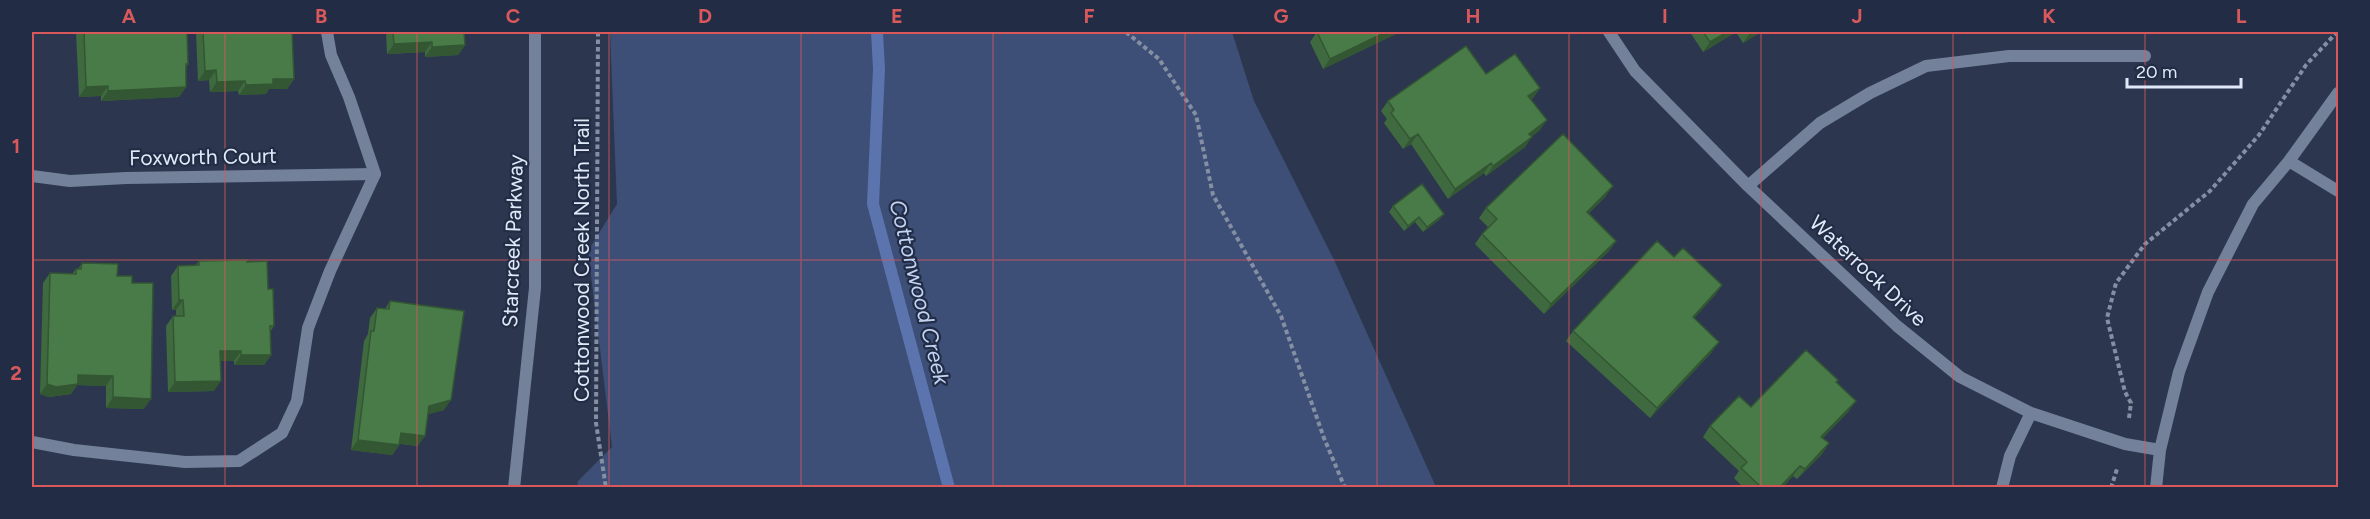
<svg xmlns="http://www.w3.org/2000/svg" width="2370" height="519" viewBox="0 0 2370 519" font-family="Figtree,sans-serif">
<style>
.green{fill:#3d4f77}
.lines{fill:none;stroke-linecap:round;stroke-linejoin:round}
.stream{stroke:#5b74ad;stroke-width:12}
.path{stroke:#858fa3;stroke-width:4;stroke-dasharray:4.5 3;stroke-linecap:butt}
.lane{stroke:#74819b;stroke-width:12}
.street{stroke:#74819b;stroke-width:12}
.wall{fill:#3f6a3f}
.shaded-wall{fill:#335633}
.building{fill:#497b49;stroke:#335633;stroke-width:1.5}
.grid{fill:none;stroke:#d9585c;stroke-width:1.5;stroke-opacity:0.55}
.labels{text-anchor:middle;stroke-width:4.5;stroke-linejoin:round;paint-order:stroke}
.street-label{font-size:21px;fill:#e1e9f9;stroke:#222d45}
.water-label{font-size:22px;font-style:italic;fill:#c3d3f4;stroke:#222d45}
.neatline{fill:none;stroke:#d9585c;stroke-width:2}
.grid-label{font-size:20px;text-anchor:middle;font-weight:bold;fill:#d9585c}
</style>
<rect width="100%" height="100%" fill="#2c374f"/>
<path class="green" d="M 610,32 L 1232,32 L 1254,101 L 1335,262 L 1436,487 L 577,487 L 578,481 L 612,447 L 588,251 L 617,204 Z"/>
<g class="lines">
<path class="stream" d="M 877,32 L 879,69 L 873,204 L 949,488"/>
<path class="path" d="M 598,32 L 596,423 L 606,488
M 1126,32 L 1159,59 L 1196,115 L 1213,195 L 1281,316 L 1324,438 L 1345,488
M 2129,418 L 2131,403 L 2125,392 L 2107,318 L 2116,283 L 2145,244 L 2210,191 L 2259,135 L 2306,65 L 2337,32
M 2111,488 L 2117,469"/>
<path class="lane" d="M 32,442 L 74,450 L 185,462 L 239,461 L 282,433 L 297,401 L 308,328 L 330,271 L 375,174 L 349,97 L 331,55 L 327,32"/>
<path class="street" d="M 1609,32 L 1635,71 L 1748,186 L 1897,326 L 1960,377 L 2031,413 L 2125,444 L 2160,450
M 2289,161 L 2338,191
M 32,176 L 70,181 L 126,178 L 375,174
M 1748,186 L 1820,123 L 1870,93 L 1926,66 L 2009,56 L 2145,56
M 514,488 L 535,288 L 535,32
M 2002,488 L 2010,456 L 2031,413
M 2156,488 L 2160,450 L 2179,372 L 2208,292 L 2253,204 L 2289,161 L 2338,93"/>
</g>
<path class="wall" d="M 76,32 L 187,32 L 188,64 L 186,67 L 186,87 L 179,97 L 101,101 L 101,96 L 79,97 Z
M 196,32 L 292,32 L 294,79 L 287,89 L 269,89 L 266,94 L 239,95 L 238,91 L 210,92 L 209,80 L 198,81 Z
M 386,32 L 467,32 L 464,36 L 465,45 L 458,55 L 425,57 L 425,52 L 387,54 Z
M 1317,32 L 1400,32 L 1323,69 L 1310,42 Z
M 1690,32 L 1736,32 L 1703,52 Z
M 1736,32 L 1761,32 L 1743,43 Z
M 1486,74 L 1540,88 L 1533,98 L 1531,100 L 1540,130 L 1531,137 L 1525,147 L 1486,176 L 1484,173 L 1448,199 L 1411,144 L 1403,149 L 1384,123 L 1387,119 L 1381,111 L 1388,101 Z
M 1606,196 L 1589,213 L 1616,241 L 1609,251 L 1544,314 L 1475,244 L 1482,234 L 1488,227 L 1479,218 L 1486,208 Z
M 1393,206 L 1440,219 L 1423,232 L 1415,222 L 1404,231 L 1389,212 Z
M 1674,257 L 1722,285 L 1715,295 L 1694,318 L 1712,352 L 1650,418 L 1566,341 L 1573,331 Z
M 199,261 L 247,262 L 268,289 L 274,326 L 270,332 L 271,355 L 264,365 L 234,365 L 234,361 L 220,361 L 214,391 L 168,392 L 166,326 L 173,316 L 176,316 L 176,310 L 172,310 L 171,276 L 178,266 L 196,265 Z
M 82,263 L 117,276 L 132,283 L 144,409 L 106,408 L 106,386 L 77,385 L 71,394 L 49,397 L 40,394 L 43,283 L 50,273 L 72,274 L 76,269 L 78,269 Z
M 390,301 L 444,410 L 428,414 L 418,446 L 400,444 L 392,455 L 351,450 L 364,341 L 368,334 L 370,318 L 377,308 L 385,309 Z
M 1838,380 L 1837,383 L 1849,411 L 1823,438 L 1829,443 L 1822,454 L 1797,479 L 1793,476 L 1782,488 L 1744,488 L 1734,478 L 1739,471 L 1703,437 L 1710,426 L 1751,407 Z"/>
<path class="shaded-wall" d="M 1386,32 L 1400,32 L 1323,69 L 1330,59 Z
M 1727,32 L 1736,32 L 1703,52 L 1710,42 Z
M 1752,32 L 1761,32 L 1743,43 L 1750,33 Z
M 432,42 L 425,52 L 387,54 L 394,44 Z
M 465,45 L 458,55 L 425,57 L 432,47 Z
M 216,70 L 209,80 L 198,81 L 205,71 Z
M 273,79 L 294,79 L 287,89 L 269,89 L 266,94 L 239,95 L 246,85 Z
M 245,81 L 238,91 L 210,92 L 217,82 Z
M 108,86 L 101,96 L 79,97 L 86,87 Z
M 186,87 L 179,97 L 101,101 L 108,91 Z
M 1540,88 L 1533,98 L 1521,106 L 1528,96 Z
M 1547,120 L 1540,130 L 1522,144 L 1529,134 Z
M 1418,134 L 1411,144 L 1403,149 L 1410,139 Z
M 1532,137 L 1525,147 L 1486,176 L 1493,166 Z
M 1491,163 L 1484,173 L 1448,199 L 1455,189 Z
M 1613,186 L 1606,196 L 1580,222 L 1587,212 Z
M 1444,214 L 1440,219 L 1423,232 L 1427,227 Z
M 1419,217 L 1415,222 L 1404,231 L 1408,226 Z
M 1616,241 L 1609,251 L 1544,314 L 1551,304 Z
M 1722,285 L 1715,295 L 1686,327 L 1693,317 Z
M 179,300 L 183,300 L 176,310 L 172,310 Z
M 1719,342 L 1712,352 L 1650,418 L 1657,408 Z
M 220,351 L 241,351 L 234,361 L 213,361 Z
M 241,355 L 271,355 L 264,365 L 234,365 Z
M 78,375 L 113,376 L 106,386 L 77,385 L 71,394 L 49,397 L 40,394 L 47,384 Z
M 221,381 L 214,391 L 168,392 L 175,382 Z
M 113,397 L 151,399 L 144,409 L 106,408 Z
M 451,400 L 444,410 L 422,416 L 429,406 Z
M 1856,401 L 1849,411 L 1814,447 L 1821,437 Z
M 401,433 L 425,436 L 418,446 L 394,443 Z
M 358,440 L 399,445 L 392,455 L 351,450 Z
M 1829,443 L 1822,454 L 1797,479 L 1805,469 Z
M 1800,466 L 1793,476 L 1782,488 L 1779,488 Z"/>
<path class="building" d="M 84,32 L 187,32 L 188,64 L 186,64 L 186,87 L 108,91 L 108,86 L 86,87 Z
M 203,32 L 292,32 L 294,79 L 273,79 L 273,84 L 246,85 L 245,81 L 217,82 L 216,70 L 205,71 Z
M 393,32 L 464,32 L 465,45 L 432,47 L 432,42 L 394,44 Z
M 1317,32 L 1386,32 L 1330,59 Z
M 1703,32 L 1727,32 L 1710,42 Z
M 1466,46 L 1486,74 L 1515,54 L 1540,88 L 1528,96 L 1547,120 L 1529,134 L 1532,137 L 1493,166 L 1491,163 L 1455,189 L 1418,134 L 1410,139 L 1391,113 L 1394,110 L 1388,101 Z
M 1563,134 L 1613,186 L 1587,212 L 1616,241 L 1551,304 L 1482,234 L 1497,219 L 1486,208 Z
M 1422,184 L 1444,214 L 1427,227 L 1419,217 L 1408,226 L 1393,206 Z
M 1657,241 L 1674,257 L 1683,248 L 1722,285 L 1693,317 L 1719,342 L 1657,408 L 1573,331 Z
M 247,260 L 247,262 L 267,261 L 268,289 L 273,289 L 274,326 L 270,326 L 271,355 L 241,355 L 241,351 L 220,351 L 221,381 L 175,382 L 173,316 L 184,316 L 183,300 L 179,300 L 178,266 L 199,265 L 199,261 Z
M 82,263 L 118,264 L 117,276 L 132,276 L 132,283 L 153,283 L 151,399 L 113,397 L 113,376 L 78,375 L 78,384 L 56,387 L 47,384 L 50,273 L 76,274 L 76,269 L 81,269 Z
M 390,301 L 464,311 L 451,400 L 429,406 L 425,436 L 401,433 L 399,445 L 358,440 L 371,331 L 374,331 L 377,308 L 389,309 Z
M 1806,350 L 1838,380 L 1836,382 L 1856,401 L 1821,437 L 1829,443 L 1805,469 L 1800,466 L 1779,488 L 1762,488 L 1741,468 L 1747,462 L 1710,426 L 1739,396 L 1751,407 Z"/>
<path class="grid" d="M 225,32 L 225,488M 417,32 L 417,488M 609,32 L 609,488M 801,32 L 801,488M 993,32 L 993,488M 1185,32 L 1185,488M 1377,32 L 1377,488M 1569,32 L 1569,488M 1761,32 L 1761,488M 1953,32 L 1953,488M 2145,32 L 2145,488M 32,260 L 2338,260"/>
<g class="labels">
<g class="street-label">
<text transform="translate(203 157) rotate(-1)" y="7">Foxworth Court</text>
<text transform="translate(513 241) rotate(-88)" y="7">Starcreek Parkway</text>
<text transform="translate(582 260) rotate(-90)" y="7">Cottonwood Creek North Trail</text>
<text transform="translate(1868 271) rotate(43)" y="7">Waterrock Drive</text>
</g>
<g class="water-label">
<text transform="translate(920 292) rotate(76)" y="8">Cottonwood Creek</text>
</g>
</g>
<rect width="2370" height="519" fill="none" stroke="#222d45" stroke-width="66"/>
<path d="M2127 78v9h114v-9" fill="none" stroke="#e1e9f9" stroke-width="3"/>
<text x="2136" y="78" font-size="18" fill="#e1e9f9" stroke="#222d45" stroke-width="4.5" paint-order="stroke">20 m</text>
<rect x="33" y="33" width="2304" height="453" class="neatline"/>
<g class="grid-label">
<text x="129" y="23">A</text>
<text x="321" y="23">B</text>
<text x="513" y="23">C</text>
<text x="705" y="23">D</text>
<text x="897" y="23">E</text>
<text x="1089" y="23">F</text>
<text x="1281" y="23">G</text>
<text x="1473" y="23">H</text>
<text x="1665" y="23">I</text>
<text x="1857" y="23">J</text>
<text x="2049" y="23">K</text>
<text x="2241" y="23">L</text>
<text x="16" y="153">1</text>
<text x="16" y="380">2</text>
</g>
</svg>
